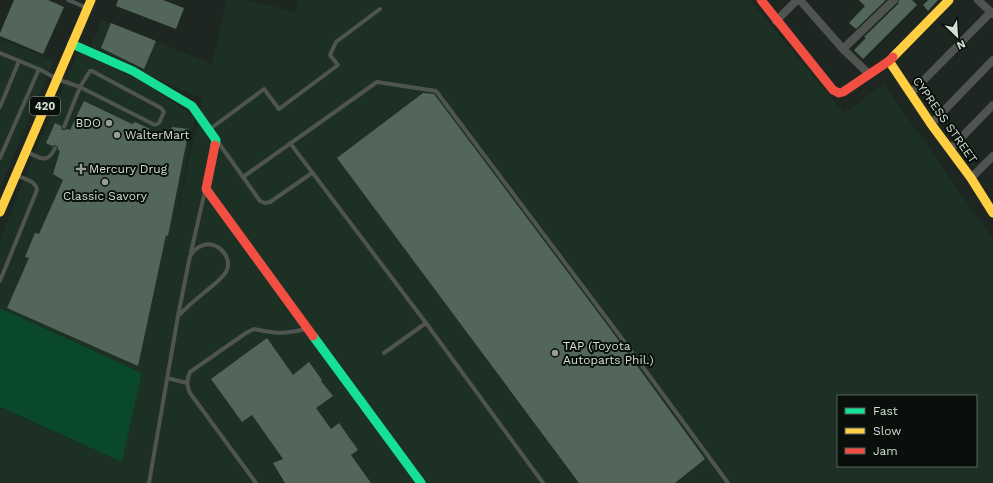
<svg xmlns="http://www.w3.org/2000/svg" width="993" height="483" viewBox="0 0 993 483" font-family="'Work Sans',sans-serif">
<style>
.built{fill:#1d3024;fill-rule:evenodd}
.green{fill:#0a482b}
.building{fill:#52665a}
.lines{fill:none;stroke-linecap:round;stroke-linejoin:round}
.lane{stroke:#505451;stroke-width:4}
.street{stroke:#505451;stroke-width:8}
.fast{stroke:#16e098;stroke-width:9}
.slow{stroke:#ffcf43;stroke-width:9}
.jam{stroke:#f24e42;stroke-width:9}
.poi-dot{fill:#949d97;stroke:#09100c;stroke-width:1.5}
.labels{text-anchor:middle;stroke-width:4;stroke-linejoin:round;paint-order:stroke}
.shield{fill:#09100c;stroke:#97a099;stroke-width:1}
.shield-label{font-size:11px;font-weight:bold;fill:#d4ddd6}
.street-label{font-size:12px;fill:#d4ddd6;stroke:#09100c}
.poi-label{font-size:12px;fill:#d4ddd6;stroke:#09100c;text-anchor:start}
</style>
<rect width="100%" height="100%" fill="#1e2621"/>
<path class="built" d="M 227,0 L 248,0 L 296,12 L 299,0 L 750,0 L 844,113 L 884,84 L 993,240 L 993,483 L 0,483 L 0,408 L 122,462 L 142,373 L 0,308 L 0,240 L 38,145 L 80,48 L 145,83 L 195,117 L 175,223 L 203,99 L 166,83 L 91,46 L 102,20 L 212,64 ZM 838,396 L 976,396 L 976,466 L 838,466 Z
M 0,39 L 54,61 L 0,187 Z"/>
<path class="green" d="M 0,308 L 142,373 L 122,462 L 0,407 Z"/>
<path class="building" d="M 14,0 L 48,0 L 64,7 L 43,54 L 0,36 L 0,33 Z
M 118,0 L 163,0 L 184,8 L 176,29 L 116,6 Z
M 859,0 L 886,0 L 856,29 L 849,23 L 865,6 Z
M 899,0 L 912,0 L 917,5 L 863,59 L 854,50 L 866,38 L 864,37 L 898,4 Z
M 928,0 L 938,0 L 928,11 L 923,5 Z
M 111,23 L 156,41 L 144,69 L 101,48 Z
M 423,93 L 434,94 L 611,330 L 705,459 L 675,483 L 579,483 L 337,158 Z
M 84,101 L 132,124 L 135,122 L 150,129 L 148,133 L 166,142 L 172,127 L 189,129 L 168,236 L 166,235 L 138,366 L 7,308 L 29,258 L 25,257 L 35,233 L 39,234 L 63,180 L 53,174 L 60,151 L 58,150 L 58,147 L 55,145 L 52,146 L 46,143 L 55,123 L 61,126 L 62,130 L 65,130 L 67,129 L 70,130 Z
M 267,338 L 293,375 L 309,362 L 322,380 L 321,381 L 333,396 L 316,408 L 331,429 L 339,423 L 358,450 L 351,455 L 371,483 L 285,483 L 273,463 L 283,459 L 252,415 L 242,422 L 211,379 Z"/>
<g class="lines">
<path class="lane" d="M 68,0 L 85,7
M 0,53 L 39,69 L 57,79 L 80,87 L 155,125 L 159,123 L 164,112 L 161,108 L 92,71 L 90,71 L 80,87 L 64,127
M 0,107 L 19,61
M 210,129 L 264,89 L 279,109 L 338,65 L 330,55 L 336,42 L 380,9
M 218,142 L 243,177 L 377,82 L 436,91 L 623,340 L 728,483
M 290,143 L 426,323 L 543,483
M 27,152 C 41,158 47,165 55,148
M 0,158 L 39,69
M 243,177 L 260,201 L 265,203 L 270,202 L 312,173
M 191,252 L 205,191
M 0,281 L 37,190 C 36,181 25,179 18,176
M 384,353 L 426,323
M 167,378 L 187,383
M 149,483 L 178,316 L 190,256 C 208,229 236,255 226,272 C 221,280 213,285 206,291 C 196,299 187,307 178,316
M 256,483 L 190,393 C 186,385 187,380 190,372 L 246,333 L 254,329 C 275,334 285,334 306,329"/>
<path class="street" d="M 800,0 L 843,49 L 869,74
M 978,0 L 993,14
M 776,21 L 797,0
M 843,49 L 894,0
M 911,93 L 991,12
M 931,124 L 993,60
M 950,149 L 993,105
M 971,178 L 993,156"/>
<path class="fast" d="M 72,44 L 133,71 L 192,106 L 216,140 L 215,145
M 313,336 L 421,483"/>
<path class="slow" d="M 893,57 L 949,0
M 889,61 L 931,124 L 971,178 L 993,213
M 0,212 L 91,0"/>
<path class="jam" d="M 761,0 L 833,90 L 839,93 L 843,92 L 889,61 L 893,57
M 215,145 L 206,189 L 313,336"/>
</g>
<g class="poi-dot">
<circle cx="109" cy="123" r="4"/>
<circle cx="117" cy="135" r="4"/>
<path d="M79 163h4v4h4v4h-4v4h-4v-4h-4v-4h4z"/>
<circle cx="105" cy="182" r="4"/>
<circle cx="555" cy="353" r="4"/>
</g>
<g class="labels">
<rect class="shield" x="30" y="97" width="30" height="18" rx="3"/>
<g class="shield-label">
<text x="45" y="110">420</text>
</g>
<g class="street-label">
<text transform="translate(945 120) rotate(55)" y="4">CYPRESS STREET</text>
</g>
<g class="poi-label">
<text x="101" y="127" text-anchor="end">BDO</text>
<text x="125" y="139">WalterMart</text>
<text x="89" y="173">Mercury Drug</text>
<text x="105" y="200" text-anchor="middle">Classic Savory</text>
<text x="563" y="350">TAP (Toyota<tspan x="563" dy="14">Autoparts Phil.)</tspan></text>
</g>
</g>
<rect x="837" y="395" width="140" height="72" fill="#09100c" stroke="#5a625d"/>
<rect x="845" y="408" width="20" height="6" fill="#16e098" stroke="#5a625d"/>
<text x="873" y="415" font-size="12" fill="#d4ddd6">Fast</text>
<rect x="845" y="428" width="20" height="6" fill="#ffcf43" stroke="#5a625d"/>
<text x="873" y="435" font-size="12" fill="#d4ddd6">Slow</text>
<rect x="845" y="448" width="20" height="6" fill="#f24e42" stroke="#5a625d"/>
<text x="873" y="455" font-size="12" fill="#d4ddd6">Jam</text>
<g transform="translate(957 36) rotate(155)" stroke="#09100c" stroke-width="3" paint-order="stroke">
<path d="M0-3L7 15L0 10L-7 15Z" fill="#d4ddd6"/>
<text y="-6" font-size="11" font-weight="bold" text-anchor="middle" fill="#d4ddd6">N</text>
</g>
</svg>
